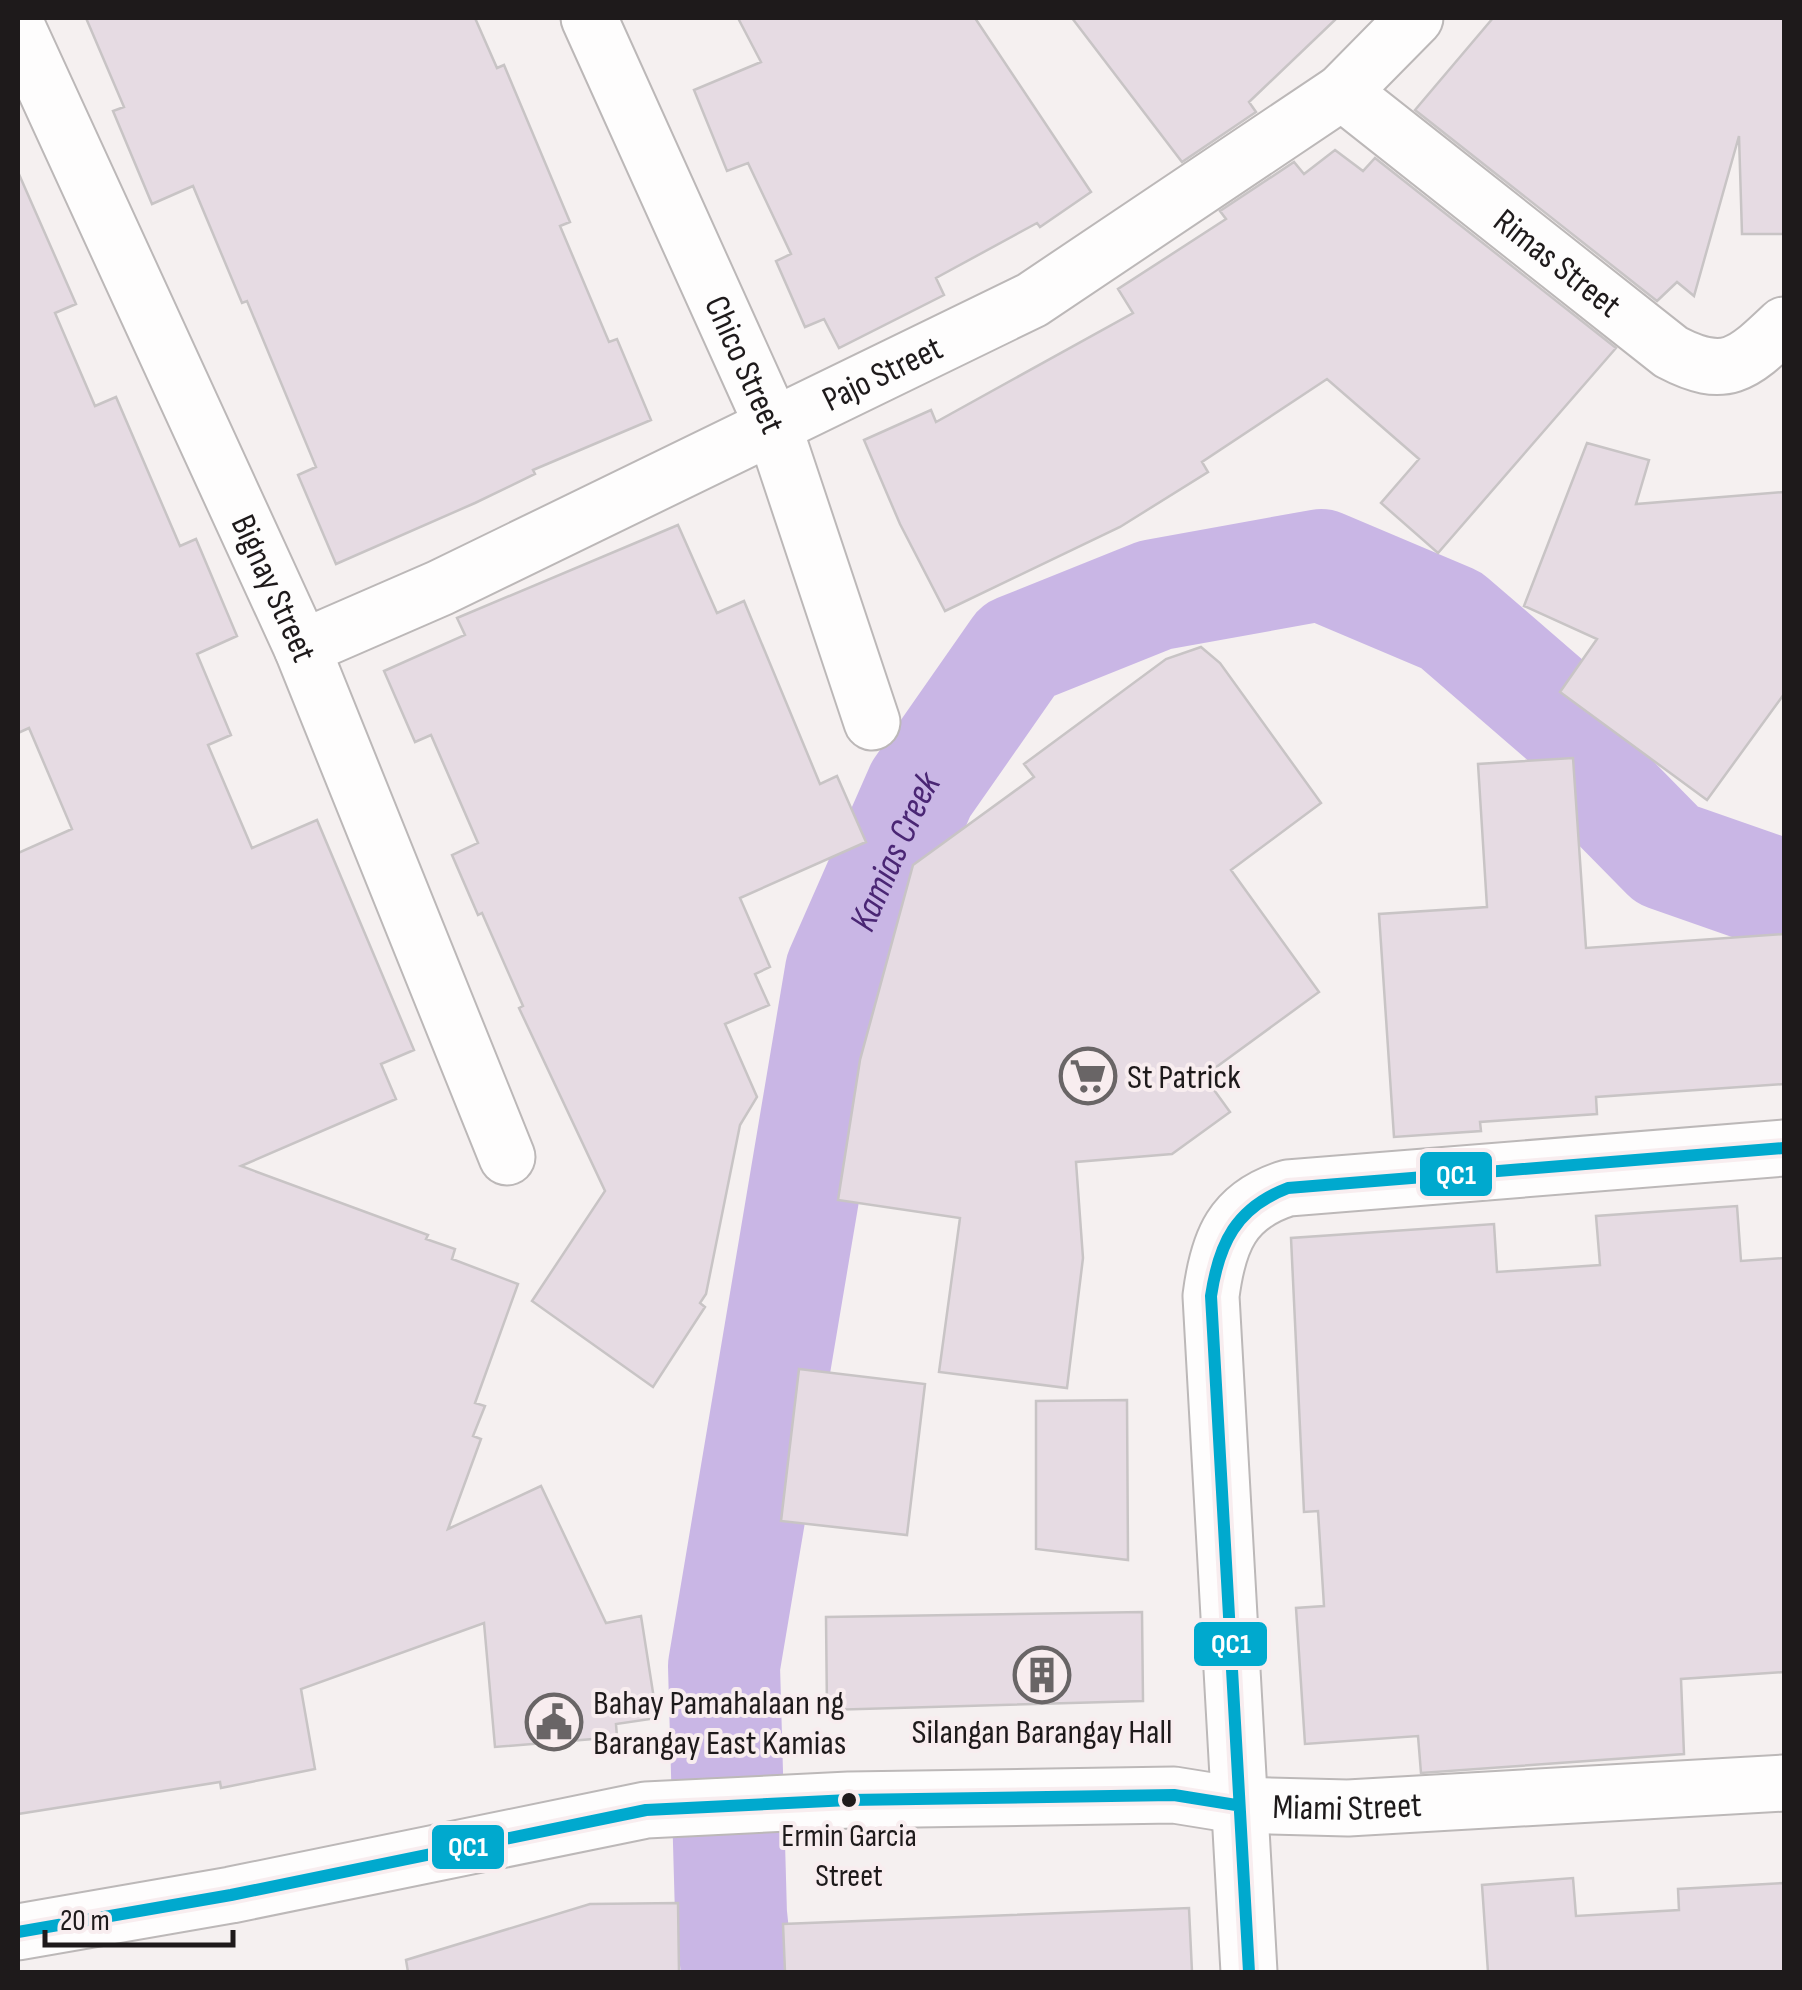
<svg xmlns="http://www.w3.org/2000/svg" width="1802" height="1990" viewBox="0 0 1802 1990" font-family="'Sofia Sans Condensed',sans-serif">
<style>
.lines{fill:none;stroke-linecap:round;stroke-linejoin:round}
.river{stroke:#c9b6e5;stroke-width:112}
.building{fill:#e6dbe3;stroke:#c8c4c5;stroke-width:2.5}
.minor-casing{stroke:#bcb8b8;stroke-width:59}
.minor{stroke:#fefdfd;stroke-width:55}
.bus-1-casing{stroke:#f8edef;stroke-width:20}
.bus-1{stroke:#00a9ce;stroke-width:12}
.bus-dot{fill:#1e1a1b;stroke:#f8edef;stroke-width:4}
.labels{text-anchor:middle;stroke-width:8;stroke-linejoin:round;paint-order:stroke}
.bus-label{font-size:32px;fill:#1e1a1b;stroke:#f8edef}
.street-label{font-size:35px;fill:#1e1a1b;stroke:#f8edef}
.poi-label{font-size:35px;fill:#1e1a1b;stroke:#f8edef;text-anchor:start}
.water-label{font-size:38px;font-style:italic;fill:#4a2674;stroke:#f8edef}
.line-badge{stroke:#f8edef;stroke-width:4}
.badge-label{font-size:28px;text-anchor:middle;font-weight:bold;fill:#fff}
</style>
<rect width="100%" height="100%" fill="#f5f0f0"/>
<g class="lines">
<path class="river" id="s1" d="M 737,1972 L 731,1914 L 724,1666 L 841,971 L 921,789 L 1018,650 L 1155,595 L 1321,565 L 1451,620 L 1576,728 L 1605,792 L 1667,855 L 1784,896"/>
</g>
<path class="building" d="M 86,18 L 475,18 L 497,68 L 504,65 L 570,222 L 560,226 L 609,342 L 617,339 L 651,420 L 533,470 L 535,474 L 475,503 L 336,564 L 298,475 L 316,467 L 247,301 L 242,303 L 193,186 L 152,204 L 113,111 L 124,107 Z
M 738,18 L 975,18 L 1091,192 L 1040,227 L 1037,223 L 936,278 L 944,295 L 839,348 L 824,319 L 805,327 L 776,261 L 791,254 L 748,163 L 727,171 L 694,90 L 761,62 Z
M 1072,18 L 1337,18 L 1249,102 L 1256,112 L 1182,162 Z
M 1493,18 L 1784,18 L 1784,234 L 1742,234 L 1739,136 L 1694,296 L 1677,282 L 1657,301 L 1415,110 Z
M 1335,150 L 1363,171 L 1375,158 L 1616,348 L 1438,553 L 1381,503 L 1419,459 L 1327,379 L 1202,462 L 1208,472 L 1120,527 L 945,611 L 900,524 L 864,440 L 931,410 L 936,422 L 1133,313 L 1118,289 L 1226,219 L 1220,211 L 1294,162 L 1304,174 Z
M 18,172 L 76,304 L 55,313 L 95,406 L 116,397 L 180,546 L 196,539 L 237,636 L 197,654 L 231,735 L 208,745 L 252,848 L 317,820 L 414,1050 L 381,1064 L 396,1099 L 241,1166 L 428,1235 L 426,1239 L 455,1249 L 452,1259 L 518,1284 L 475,1403 L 485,1406 L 473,1436 L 481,1439 L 448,1529 L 541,1486 L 606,1623 L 641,1616 L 657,1718 L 616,1724 L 617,1737 L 495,1747 L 484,1623 L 301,1689 L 315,1769 L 221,1788 L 220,1782 L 18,1814 L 18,853 L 72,829 L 29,728 L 18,733 Z
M 1587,443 L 1649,460 L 1636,504 L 1784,492 L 1784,694 L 1707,800 L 1560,692 L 1597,639 L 1524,606 Z
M 678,525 L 717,613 L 744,601 L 820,784 L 837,776 L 866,842 L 740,898 L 770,967 L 755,974 L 769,1005 L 725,1024 L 757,1097 L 740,1125 L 706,1294 L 700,1303 L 705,1307 L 653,1387 L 532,1301 L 605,1191 L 519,1008 L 523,1006 L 482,913 L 478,915 L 452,855 L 478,843 L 431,735 L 415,742 L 384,671 L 465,635 L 457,618 Z
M 1201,647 L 1220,663 L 1321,803 L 1231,870 L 1319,992 L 1204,1076 L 1230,1112 L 1172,1154 L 1076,1162 L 1083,1258 L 1067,1388 L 939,1372 L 960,1218 L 838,1200 L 860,1060 L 913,865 L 1034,777 L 1024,764 L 1166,659 Z
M 1573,758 L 1586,948 L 1784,934 L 1784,1084 L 1596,1097 L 1597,1114 L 1480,1122 L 1481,1131 L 1394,1137 L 1379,914 L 1487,907 L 1478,764 Z
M 1737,1206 L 1741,1261 L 1784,1258 L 1784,1672 L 1681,1679 L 1684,1754 L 1421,1773 L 1418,1736 L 1305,1744 L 1296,1608 L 1324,1606 L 1318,1511 L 1304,1512 L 1291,1238 L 1494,1224 L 1497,1272 L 1600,1265 L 1596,1216 Z
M 799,1369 L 925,1384 L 907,1535 L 781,1521 Z
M 1127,1400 L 1128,1560 L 1036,1549 L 1036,1401 Z
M 1142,1612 L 1143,1701 L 827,1710 L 826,1617 Z
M 1573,1878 L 1576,1916 L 1679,1910 L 1678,1889 L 1784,1883 L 1784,1972 L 1488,1972 L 1482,1885 Z
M 678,1903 L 679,1972 L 408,1972 L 406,1960 L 590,1904 Z
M 1189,1908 L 1192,1972 L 785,1972 L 783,1924 Z"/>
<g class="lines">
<g class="minor-casing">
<g id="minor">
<path id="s2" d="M 589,18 L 774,428 L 872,722"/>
<path id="s3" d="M 18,29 L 302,648 L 507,1157"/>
<path id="s4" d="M 1342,92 L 1671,352 C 1726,381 1743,364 1784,325"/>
<path id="s5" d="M 302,648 L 440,588 L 1032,300 L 1342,92 L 1415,18"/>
<path id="s6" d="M 18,1932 L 231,1895 L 646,1810 L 849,1800 L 1174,1795 L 1236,1805 L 1348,1808 L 1784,1783"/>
<path d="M 1249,1972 L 1211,1296 C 1218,1241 1232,1205 1288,1188 L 1784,1148"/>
</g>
</g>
<use href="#minor" class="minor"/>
<g class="bus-1-casing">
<path id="bus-1" d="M 18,1932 L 231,1895 L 646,1810 L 849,1800 L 1174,1795 L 1236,1805
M 1249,1972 L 1211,1296 C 1219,1243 1236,1208 1288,1188 L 1784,1148"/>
</g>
<use href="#bus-1" class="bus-1"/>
</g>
<defs>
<g id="supermarket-ring" transform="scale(2.875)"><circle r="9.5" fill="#f8edef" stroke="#696566" stroke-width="1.5"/><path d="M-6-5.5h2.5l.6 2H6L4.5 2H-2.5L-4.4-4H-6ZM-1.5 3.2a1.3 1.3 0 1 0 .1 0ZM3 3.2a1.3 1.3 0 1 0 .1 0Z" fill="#696566"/></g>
<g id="building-ring" transform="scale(2.875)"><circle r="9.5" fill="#f8edef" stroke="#696566" stroke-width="1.5"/><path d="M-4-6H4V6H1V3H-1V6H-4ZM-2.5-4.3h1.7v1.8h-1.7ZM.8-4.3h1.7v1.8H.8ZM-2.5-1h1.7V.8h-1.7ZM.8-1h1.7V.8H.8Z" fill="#696566"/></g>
<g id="civic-ring" transform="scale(2.875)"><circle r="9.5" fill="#f8edef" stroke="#696566" stroke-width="1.5"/><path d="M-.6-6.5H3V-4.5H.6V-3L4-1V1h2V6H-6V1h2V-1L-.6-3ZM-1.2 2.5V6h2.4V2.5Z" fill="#696566"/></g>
</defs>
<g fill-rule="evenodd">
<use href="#supermarket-ring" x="1088" y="1076"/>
<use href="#building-ring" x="1042" y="1675"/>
<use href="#civic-ring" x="554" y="1722"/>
</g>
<circle class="bus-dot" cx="849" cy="1800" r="9"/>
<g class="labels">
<g class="bus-label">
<text x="849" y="1846">Ermin Garcia<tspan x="849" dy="40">Street</tspan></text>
</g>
<g class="street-label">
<text dy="12" stroke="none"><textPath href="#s4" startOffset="275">Rimas Street</textPath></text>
<text dy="12" stroke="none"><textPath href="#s2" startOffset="380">Chico Street</textPath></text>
<text dy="12" stroke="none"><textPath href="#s5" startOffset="642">Pajo Street</textPath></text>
<text dy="12" stroke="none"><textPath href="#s3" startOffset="615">Bignay Street</textPath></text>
<text dy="12" stroke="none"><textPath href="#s6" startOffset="1342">Miami Street</textPath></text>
</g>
<g class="poi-label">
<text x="1127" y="1088">St Patrick</text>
<text x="593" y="1714">Bahay Pamahalaan ng<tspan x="593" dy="40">Barangay East Kamias</tspan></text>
<text x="1042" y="1743" text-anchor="middle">Silangan Barangay Hall</text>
</g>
<g class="water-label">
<text dy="13" stroke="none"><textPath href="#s1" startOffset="1142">Kamias Creek</textPath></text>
</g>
</g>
<g class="line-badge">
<rect x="1418" y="1150" width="76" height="48" rx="10" fill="#00a9ce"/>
<rect x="1192" y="1620" width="77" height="48" rx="10" fill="#00a9ce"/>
<rect x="430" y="1823" width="76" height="48" rx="10" fill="#00a9ce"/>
</g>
<g class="badge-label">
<text x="1456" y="1184">QC1</text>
<text x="1231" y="1653">QC1</text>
<text x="468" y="1856">QC1</text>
</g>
<rect width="1802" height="1990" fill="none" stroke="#1e1a1b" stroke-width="40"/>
<path d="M45 1930v15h188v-15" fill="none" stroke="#1e1a1b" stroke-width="5"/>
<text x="60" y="1930" font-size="30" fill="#1e1a1b" stroke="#f8edef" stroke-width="8" paint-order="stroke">20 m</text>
</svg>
